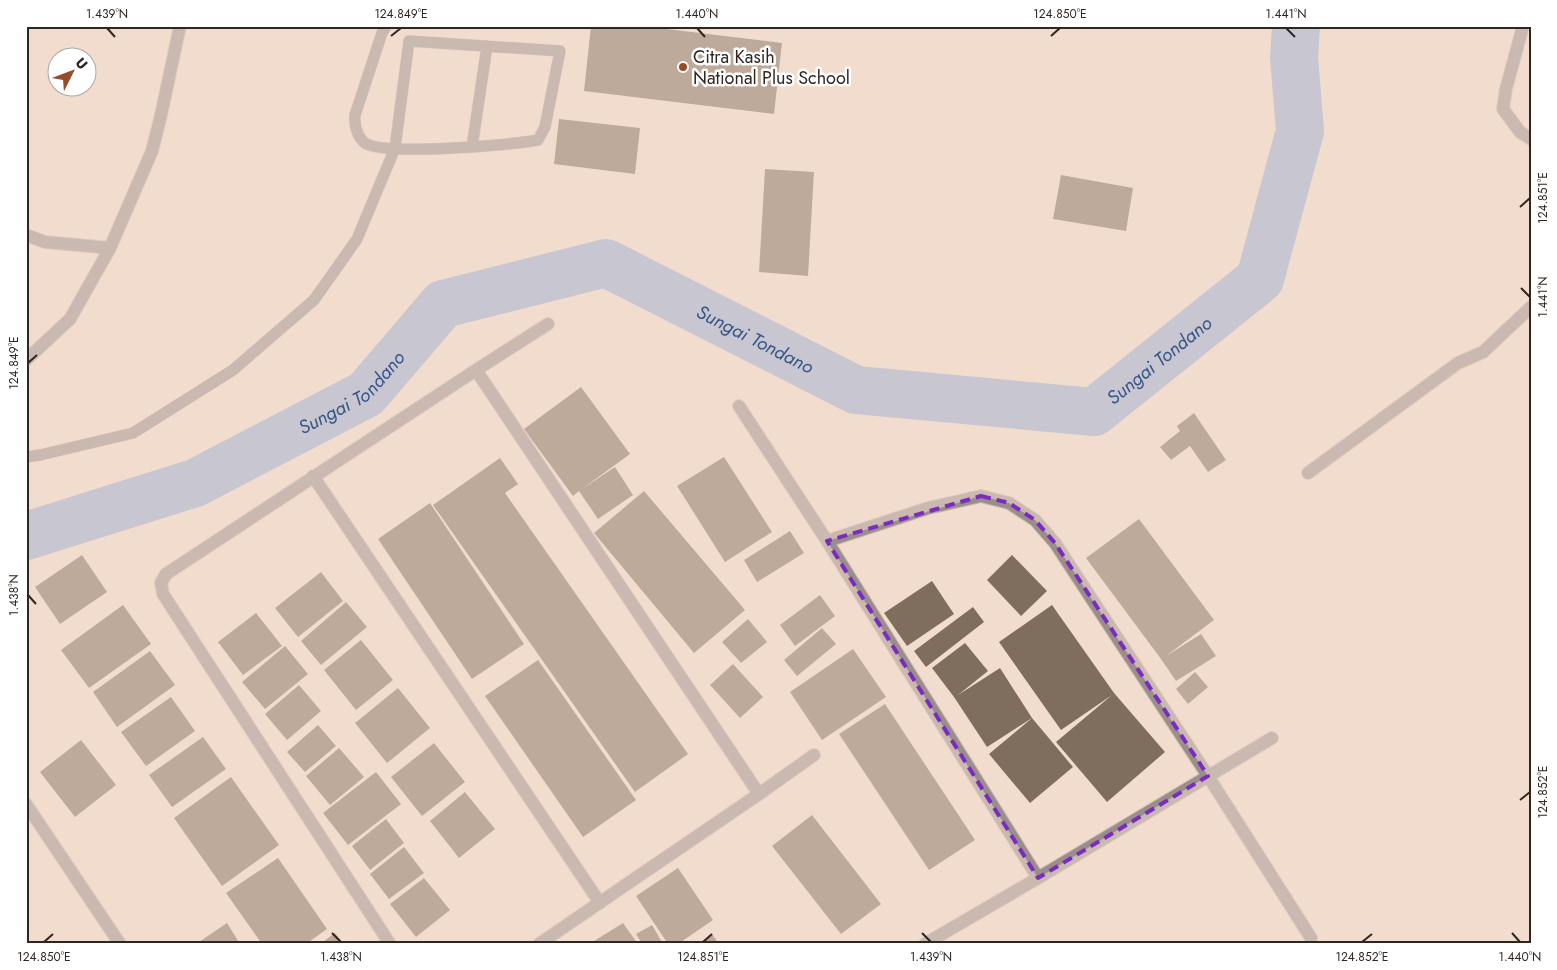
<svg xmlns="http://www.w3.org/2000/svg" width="1557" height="970" viewBox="0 0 1557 970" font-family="Jost,sans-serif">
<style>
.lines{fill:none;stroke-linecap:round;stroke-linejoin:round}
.river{stroke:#94acd3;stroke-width:48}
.building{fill:#7f6d5e}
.service-casing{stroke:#cbb8aa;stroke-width:12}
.minor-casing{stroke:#cbb8aa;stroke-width:14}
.service{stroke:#9a8e8c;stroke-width:11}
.minor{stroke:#9a8e8c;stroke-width:12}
.marked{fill:none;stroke:#7b2cbf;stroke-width:4;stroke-dasharray:10 6;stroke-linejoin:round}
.ticks{fill:none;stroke:#2e2620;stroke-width:2}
.poi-dot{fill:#954e29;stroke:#fff;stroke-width:2}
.labels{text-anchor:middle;stroke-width:5;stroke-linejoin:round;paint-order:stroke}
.poi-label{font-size:18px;fill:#2e2620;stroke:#fff;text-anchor:start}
.water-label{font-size:19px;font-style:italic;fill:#365589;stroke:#fff}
.neatline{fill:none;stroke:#2e2620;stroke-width:2}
.ticks-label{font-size:12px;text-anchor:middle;fill:#2e2620}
</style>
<rect width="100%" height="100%" fill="#f2dccd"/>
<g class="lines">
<path class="river" id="s1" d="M 26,536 L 195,483 L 366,394 L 443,304 L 606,263 L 856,390 L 1094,412 L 1260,279 L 1300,131 L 1294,58 L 1296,26"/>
</g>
<path class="building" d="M 591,26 L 642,26 L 782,43 L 774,114 L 584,91 Z
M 559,119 L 640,128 L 635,174 L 554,164 Z
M 765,169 L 814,172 L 808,276 L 759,272 Z
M 1061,175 L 1133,188 L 1126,231 L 1053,219 Z
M 581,387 L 630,454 L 582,489 L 615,467 L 633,495 L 598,519 L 579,491 L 573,496 L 524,429 Z
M 1194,413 L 1226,460 L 1208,472 L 1190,446 L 1171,460 L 1160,447 L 1180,431 L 1177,426 Z
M 724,457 L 772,532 L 725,562 L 677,486 Z
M 500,458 L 518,484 L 505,493 L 688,754 L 635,792 L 433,505 Z
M 644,491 L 745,610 L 694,653 L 594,533 Z
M 430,503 L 524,644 L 472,679 L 378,539 Z
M 1139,519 L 1214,620 L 1166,656 L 1201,634 L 1216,656 L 1176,681 L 1161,659 L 1086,558 Z
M 790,531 L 804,553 L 757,582 L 744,560 Z
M 82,555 L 107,592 L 60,624 L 35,587 Z
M 1012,555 L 1047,591 L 1021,616 L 987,580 Z
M 321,572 L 343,601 L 298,637 L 275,608 Z
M 932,581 L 954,614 L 907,646 L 884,613 Z
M 820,595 L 835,616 L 795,646 L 780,625 Z
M 346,602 L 367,627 L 321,665 L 301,641 Z
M 123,605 L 151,644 L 89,688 L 61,650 Z
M 1052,605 L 1114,693 L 1165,752 L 1107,802 L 1056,742 L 1112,695 L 1061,730 L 999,642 Z
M 973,607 L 984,622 L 926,667 L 914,651 Z
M 256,613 L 282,646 L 243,675 L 218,642 Z
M 748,619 L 767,642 L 741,663 L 722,642 Z
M 822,628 L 836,644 L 797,676 L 784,660 Z
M 361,640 L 393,680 L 356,710 L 324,670 Z
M 965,643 L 988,671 L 958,695 L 1000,668 L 1032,718 L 987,747 L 954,697 L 932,668 Z
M 285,646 L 308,674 L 265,709 L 242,682 Z
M 853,649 L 886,697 L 822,740 L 790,692 Z
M 150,651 L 175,685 L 117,727 L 93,692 Z
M 538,660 L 636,800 L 583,837 L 485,696 Z
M 733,664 L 763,697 L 740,718 L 710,685 Z
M 1195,672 L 1208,687 L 1188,704 L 1176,689 Z
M 299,685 L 321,711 L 287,740 L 265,714 Z
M 398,688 L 430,728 L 387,763 L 355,723 Z
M 171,697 L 195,731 L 146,766 L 121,732 Z
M 885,704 L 975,840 L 929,870 L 839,734 Z
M 1032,718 L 1073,767 L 1030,803 L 989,754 Z
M 318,725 L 336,746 L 305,772 L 287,752 Z
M 203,737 L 226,769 L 172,807 L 149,775 Z
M 81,740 L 116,785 L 75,817 L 40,772 Z
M 434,743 L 465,782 L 422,816 L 391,777 Z
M 339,748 L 364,777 L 330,805 L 306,776 Z
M 376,772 L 401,804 L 348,845 L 323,813 Z
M 231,777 L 279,845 L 222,886 L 174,818 Z
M 465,792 L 495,829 L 459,858 L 430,821 Z
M 812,815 L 881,904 L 841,934 L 772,846 Z
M 386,819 L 404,843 L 370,870 L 352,846 Z
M 404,847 L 424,873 L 389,899 L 370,874 Z
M 278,858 L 327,929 L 306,944 L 262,944 L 226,893 Z
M 678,868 L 713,920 L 678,944 L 668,944 L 636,896 Z
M 424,878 L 450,910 L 416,937 L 390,904 Z
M 227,923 L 240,944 L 196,944 Z
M 623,923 L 638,944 L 596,944 L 594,941 Z
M 652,925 L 663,944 L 642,944 L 636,934 Z
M 335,933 L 343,944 L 320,944 Z
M 712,934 L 719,944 L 698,944 Z"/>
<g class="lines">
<g class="service-casing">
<path id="service" d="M 472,147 L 487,46
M 26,457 L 40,455 L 133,433 L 233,370 L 314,300 L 357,239 L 395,148 L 409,41 L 560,51 L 545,127 L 538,140 C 512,145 384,156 365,143 C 357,137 354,124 355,115 L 382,33 L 386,26"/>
</g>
<g class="minor-casing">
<path id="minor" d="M 1523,26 L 1506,89 L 1503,109 L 1520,132 L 1531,139
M 26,235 L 45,242 L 110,248
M 26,360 L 70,319 L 110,248 L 152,151 L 161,115 L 180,26
M 476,370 L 759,794 L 539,944
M 739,406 L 827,541 L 1038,878
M 1308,473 L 1458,363 L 1483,352 L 1531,307
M 313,476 L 600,903
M 827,541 L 928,508 L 981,496 L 1009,503 L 1035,520 L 1055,543 L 1208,776 L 1311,938
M 759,794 L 814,755
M 26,804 L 120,944
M 390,944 L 163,594 L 161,583 L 166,574 L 476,370 L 548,324
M 925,944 L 1038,878 L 1272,738"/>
</g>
<use href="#service" class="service"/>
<use href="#minor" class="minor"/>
</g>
<path d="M0 0H1557V970H0ZM 981,496 L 1009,503 L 1035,520 L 1055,543 L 1208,776 L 1038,878 L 827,541 Z" fill="#f2dccd" fill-opacity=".55" fill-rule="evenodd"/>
<path class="marked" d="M 981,496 L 1009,503 L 1035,520 L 1055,543 L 1208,776 L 1038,878 L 827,541 Z"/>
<path class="ticks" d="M 107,28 L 115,37M 697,28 L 705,37M 1286,28 L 1295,37M 391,36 L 401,28M 1051,36 L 1060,28M 1520,207 L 1530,198M 1521,288 L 1530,297M 28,363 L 37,355M 28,595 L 36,604M 1520,800 L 1530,792M 332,933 L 341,942M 922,933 L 931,942M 1512,933 L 1520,942M 44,942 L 53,934M 703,942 L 712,934M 1362,942 L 1372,934"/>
<circle class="poi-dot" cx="683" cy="67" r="5"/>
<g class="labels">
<g class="poi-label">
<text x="693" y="63">Citra Kasih<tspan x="693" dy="21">National Plus School</tspan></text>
</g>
<g class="water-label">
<text dy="7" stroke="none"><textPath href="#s1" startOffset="824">Sungai Tondano</textPath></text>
<text dy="7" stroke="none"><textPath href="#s1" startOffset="1259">Sungai Tondano</textPath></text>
<text dy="7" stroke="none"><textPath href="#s1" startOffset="359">Sungai Tondano</textPath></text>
</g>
</g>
<rect width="1557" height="970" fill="none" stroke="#ffffff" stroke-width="55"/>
<g transform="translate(72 72) rotate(48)"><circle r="24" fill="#ffffff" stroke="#aba8a6"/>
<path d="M0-4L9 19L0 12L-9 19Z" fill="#954e29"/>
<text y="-8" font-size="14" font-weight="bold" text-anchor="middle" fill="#2e2620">U</text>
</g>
<rect x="28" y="28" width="1502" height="914" class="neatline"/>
<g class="ticks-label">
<text x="107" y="18">1.439°N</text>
<text x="401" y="18">124.849°E</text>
<text x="697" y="18">1.440°N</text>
<text x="1060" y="18">124.850°E</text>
<text x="1286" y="18">1.441°N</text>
<text transform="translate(1543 198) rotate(-90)" y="4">124.851°E</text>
<text transform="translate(1543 297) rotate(-90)" y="4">1.441°N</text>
<text transform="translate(14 363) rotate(-90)" y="4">124.849°E</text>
<text transform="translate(14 595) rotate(-90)" y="4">1.438°N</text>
<text transform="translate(1543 792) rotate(-90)" y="4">124.852°E</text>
<text x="44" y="961">124.850°E</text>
<text x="341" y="961">1.438°N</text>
<text x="703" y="961">124.851°E</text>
<text x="931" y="961">1.439°N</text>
<text x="1362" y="961">124.852°E</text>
<text x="1520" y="961">1.440°N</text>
</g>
</svg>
